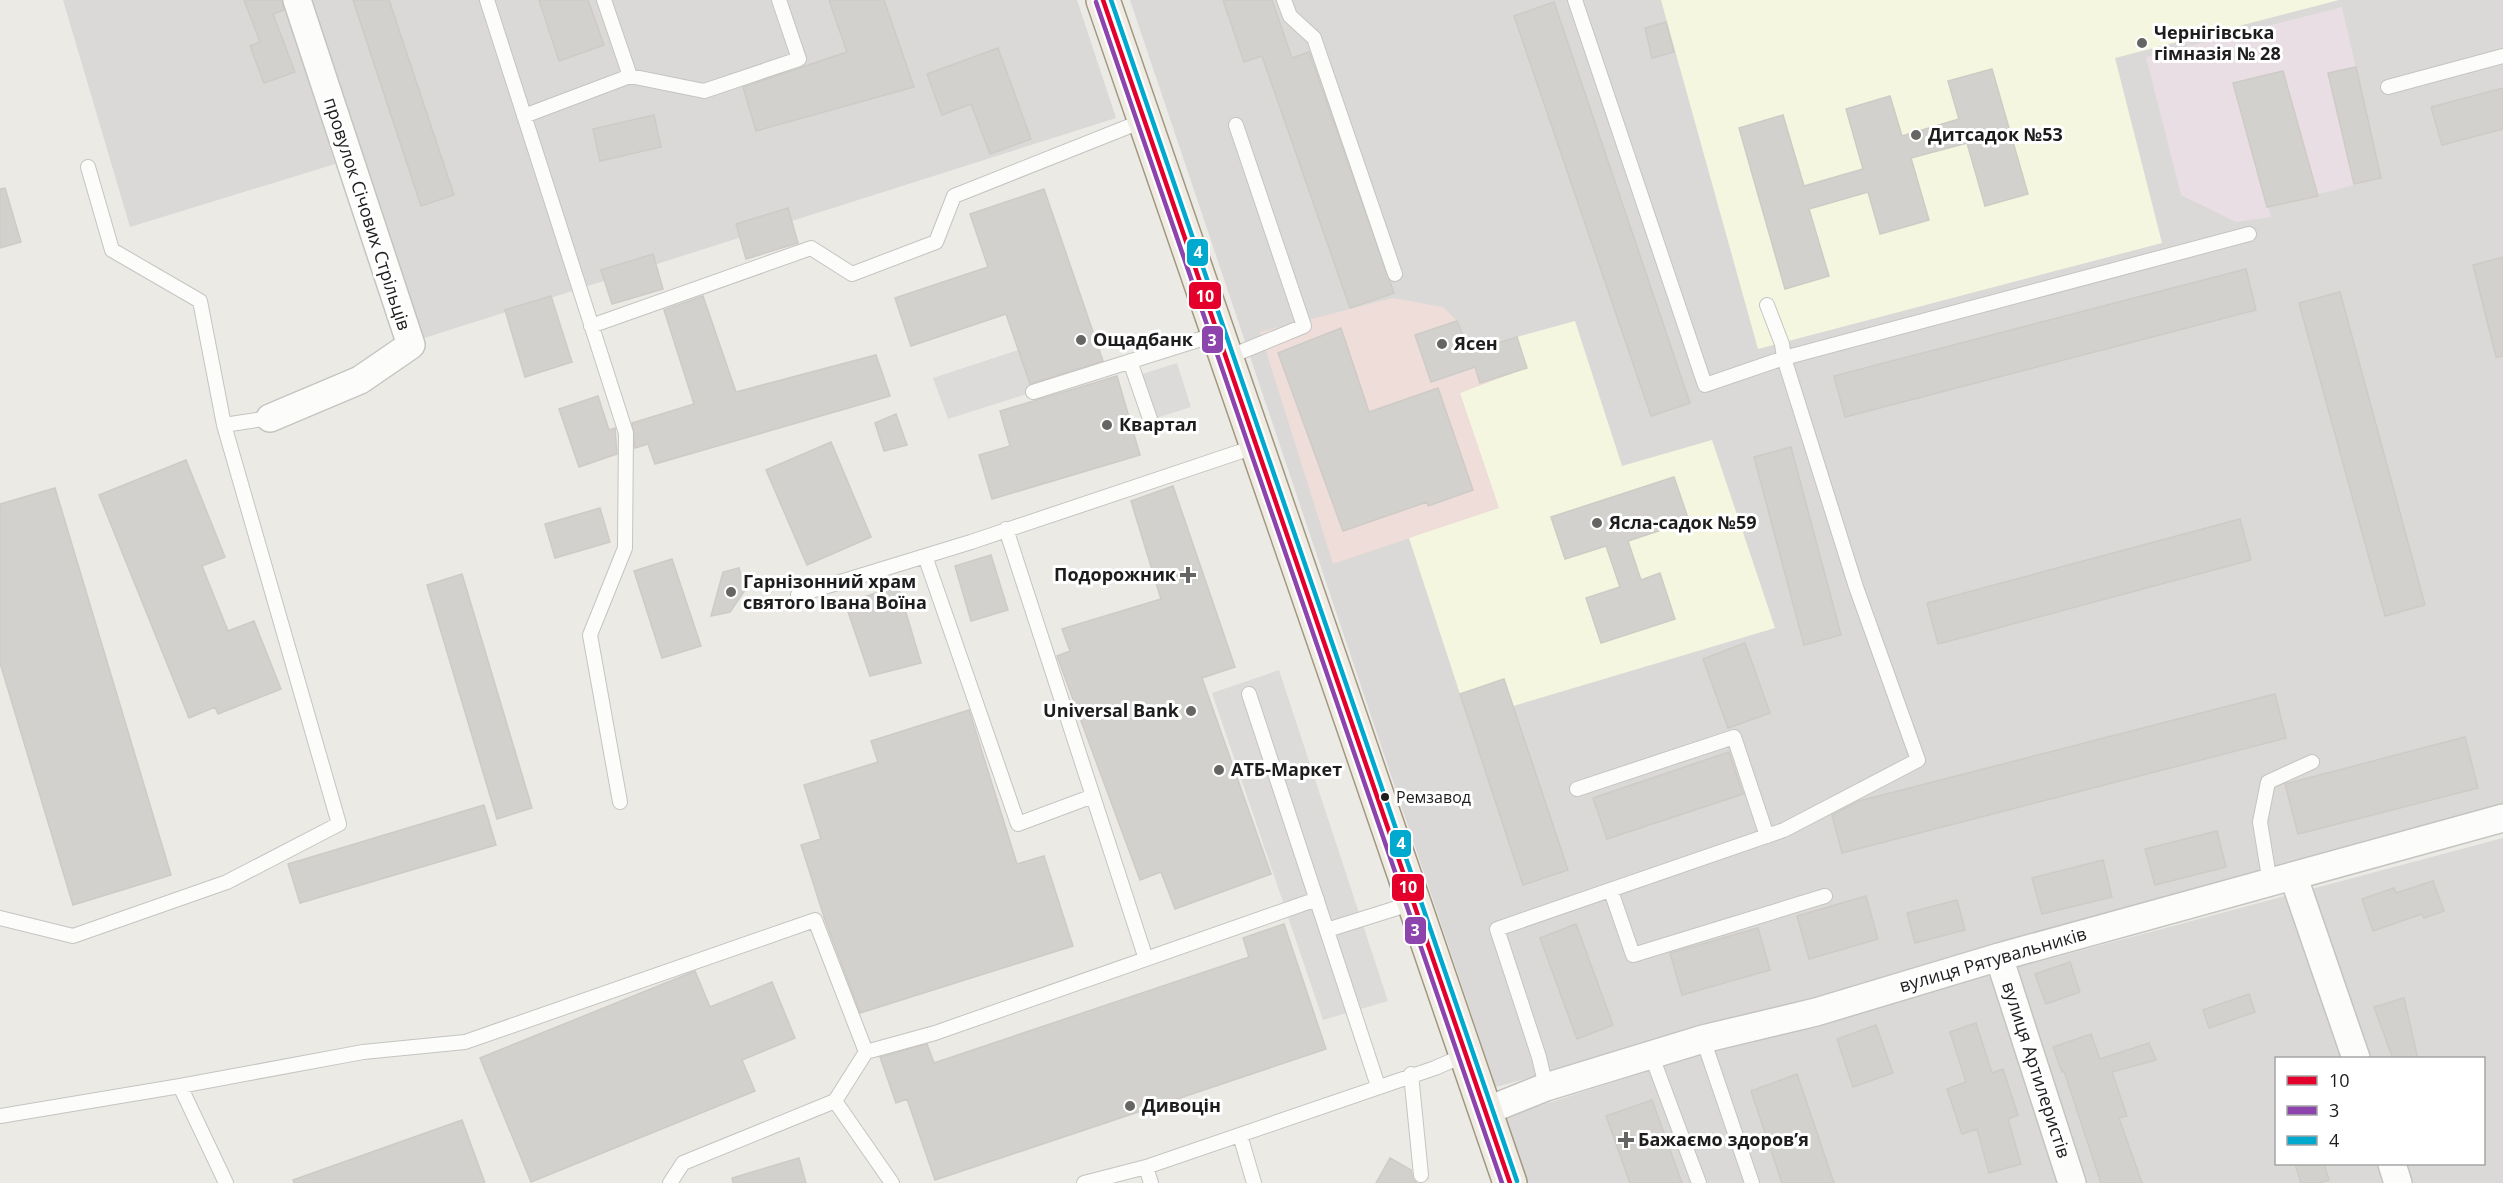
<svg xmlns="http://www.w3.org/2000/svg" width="2503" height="1183" viewBox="0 0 2503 1183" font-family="'Open Sans',sans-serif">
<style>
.residential{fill:#dad9d7;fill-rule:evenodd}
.commercial{fill:#eeddd9}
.industrial{fill:#e9dee4}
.education{fill:#f5f6df}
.parking{fill:#dcdbd9}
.building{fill:#d3d1ce;stroke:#cecbc6;stroke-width:1.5}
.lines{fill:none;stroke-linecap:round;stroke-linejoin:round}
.service-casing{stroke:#c4c4c1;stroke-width:16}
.minor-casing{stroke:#c4c4c1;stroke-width:30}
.primary-casing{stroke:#a19881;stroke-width:36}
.service{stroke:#fcfcfb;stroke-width:14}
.minor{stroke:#fcfcfb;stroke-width:27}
.primary{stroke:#f0ebe3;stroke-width:33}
.bus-1-casing{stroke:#fff;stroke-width:9}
.bus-2-casing{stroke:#fff;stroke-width:9}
.bus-3-casing{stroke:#fff;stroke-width:9}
.bus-1{stroke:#e4002b;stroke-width:4.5}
.bus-2{stroke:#8e44ad;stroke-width:4.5}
.bus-3{stroke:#00a9ce;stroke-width:4.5}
.poi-dot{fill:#656563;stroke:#fff;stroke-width:2}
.bus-dot{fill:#1d1d1d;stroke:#fff;stroke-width:2}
.labels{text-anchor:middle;stroke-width:6;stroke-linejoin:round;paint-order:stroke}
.bus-label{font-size:16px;fill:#1d1d1d;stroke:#fff;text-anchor:start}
.poi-label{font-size:18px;font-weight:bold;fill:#1d1d1d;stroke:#fff;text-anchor:start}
.street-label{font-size:18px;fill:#1d1d1d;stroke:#fff}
.line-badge{stroke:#fff;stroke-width:2}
.badge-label{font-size:16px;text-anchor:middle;font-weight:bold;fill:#fff}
</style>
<rect width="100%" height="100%" fill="#ebeae5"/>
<path class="residential" d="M 63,0 L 285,0 L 335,164 L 130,227 Z
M 310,0 L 1077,0 L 1116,118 L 418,340 Z
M 1130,0 L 2503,0 L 2503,813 L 1496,1087 Z
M 2503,838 L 2503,1183 L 1524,1183 L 1501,1118 L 1745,1040 ZM 2276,1058 L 2484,1058 L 2484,1164 L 2276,1164 Z"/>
<path class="commercial" d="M 1393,298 L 1443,307 L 1457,321 L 1470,352 L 1517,337 L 1527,368 L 1460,393 L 1499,508 L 1333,564 L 1260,332 Z"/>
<path class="industrial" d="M 2342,7 L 2381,178 L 2268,207 L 2271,217 L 2236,222 L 2181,195 L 2146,57 Z"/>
<path class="education" d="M 1661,0 L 2339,0 L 2115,58 L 2162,243 L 1758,349 Z
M 1575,321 L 1622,466 L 1712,440 L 1775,628 L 1513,706 L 1504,680 L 1460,694 L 1409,538 L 1499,508 L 1460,393 L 1527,368 L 1517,337 Z"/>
<path class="parking" d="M 1018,350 L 1033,392 L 948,419 L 933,378 Z
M 1177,363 L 1191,407 L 1150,420 L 1136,376 Z
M 1279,670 L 1388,1001 L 1323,1020 L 1212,693 Z"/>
<path class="building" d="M 244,0 L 282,0 L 284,10 L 273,14 L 295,72 L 264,83 L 250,46 L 260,42 Z
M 353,0 L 389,0 L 454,195 L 421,206 Z
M 539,0 L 588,0 L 604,45 L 559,61 Z
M 829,0 L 884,0 L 914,87 L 756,131 L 743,87 L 847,52 Z
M 1223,0 L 1272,0 L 1292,58 L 1309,52 L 1394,293 L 1350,308 L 1262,56 L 1244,62 Z
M 1554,2 L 1690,403 L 1651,416 L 1514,16 Z
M 1666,22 L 1674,52 L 1652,58 L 1645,28 Z
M 998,48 L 1031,139 L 990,154 L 971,104 L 942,115 L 927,74 Z
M 2356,67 L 2381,178 L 2354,184 L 2328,73 Z
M 1992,69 L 2028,194 L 1985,206 L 1967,143 L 1911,158 L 1929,220 L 1880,234 L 1868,192 L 1809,209 L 1829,276 L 1785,289 L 1739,128 L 1783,115 L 1804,186 L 1863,169 L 1846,109 L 1890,96 L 1902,136 L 1959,119 L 1948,81 Z
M 2283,71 L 2318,196 L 2267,207 L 2233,83 Z
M 2503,88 L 2503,129 L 2442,145 L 2431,107 Z
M 654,115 L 661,147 L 600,161 L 593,129 Z
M 5,188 L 21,242 L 0,248 L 0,189 Z
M 1044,189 L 1103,361 L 1030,384 L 1006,314 L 911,346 L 895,298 L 988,267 L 970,214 Z
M 788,208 L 798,243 L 746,259 L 736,224 Z
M 653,254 L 663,289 L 612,304 L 601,270 Z
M 2503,257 L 2503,356 L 2496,357 L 2473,265 Z
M 2246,269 L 2256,310 L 1845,417 L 1834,376 Z
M 2340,292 L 2425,605 L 2385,616 L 2299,303 Z
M 551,296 L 572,362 L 525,377 L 505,310 Z
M 703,296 L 736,392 L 876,355 L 890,396 L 655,464 L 648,444 L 635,448 L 632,423 L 694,404 L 664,310 Z
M 1457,321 L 1471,355 L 1470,352 L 1517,337 L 1527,368 L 1480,383 L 1475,367 L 1431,382 L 1415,335 Z
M 1341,328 L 1369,412 L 1438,388 L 1473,490 L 1428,506 L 1427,502 L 1343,531 L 1278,353 Z
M 1117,376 L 1140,455 L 992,499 L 979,455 L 1010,446 L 1000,411 Z
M 598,396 L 609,430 L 615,428 L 617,454 L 579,467 L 559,409 Z
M 896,414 L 907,445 L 884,451 L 875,423 Z
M 831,442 L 871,537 L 807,565 L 766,470 Z
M 1791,447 L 1841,635 L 1804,645 L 1754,457 Z
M 186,460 L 225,557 L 202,566 L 228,631 L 254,621 L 281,689 L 218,714 L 215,707 L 189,718 L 99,495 Z
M 1674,477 L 1689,521 L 1628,541 L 1641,580 L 1660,573 L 1675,619 L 1601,643 L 1586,598 L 1620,587 L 1606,546 L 1565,559 L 1551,517 Z
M 1173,486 L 1235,667 L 1202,678 L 1271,874 L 1175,909 L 1161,872 L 1140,880 L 1057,656 L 1070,651 L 1062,629 L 1161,599 L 1131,501 Z
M 55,488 L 171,875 L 73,905 L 0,663 L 0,504 Z
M 600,508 L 610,542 L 555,558 L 545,524 Z
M 2240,519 L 2251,560 L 1938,644 L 1927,603 Z
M 991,555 L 1008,610 L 971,621 L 955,566 Z
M 672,559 L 701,646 L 662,658 L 634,571 Z
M 739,568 L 745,590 L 730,612 L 711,616 L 723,572 Z
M 462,574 L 532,808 L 497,819 L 427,585 Z
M 898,586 L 921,663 L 870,676 L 845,603 Z
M 1745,643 L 1770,713 L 1728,728 L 1703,659 Z
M 1504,679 L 1568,870 L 1523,885 L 1460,694 Z
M 2275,694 L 2286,738 L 1842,853 L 1832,815 L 1859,801 Z
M 969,710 L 1017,864 L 1044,856 L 1073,946 L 860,1013 L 825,920 L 801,845 L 821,839 L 804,785 L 878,762 L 871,741 Z
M 2465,737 L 2478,788 L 2298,834 L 2285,784 Z
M 1729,752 L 1743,794 L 1607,839 L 1593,798 Z
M 484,805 L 496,845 L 300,903 L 288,864 Z
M 2217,831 L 2226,867 L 2155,885 L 2145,849 Z
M 2103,860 L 2112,897 L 2042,914 L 2032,878 Z
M 2433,881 L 2444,911 L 2424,918 L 2422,914 L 2373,931 L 2362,899 L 2394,888 L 2396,893 Z
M 1866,896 L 1878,939 L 1809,959 L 1797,916 Z
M 1957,900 L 1965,930 L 1915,943 L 1907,913 Z
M 1284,924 L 1326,1049 L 935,1180 L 907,1099 L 896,1103 L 880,1057 L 927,1044 L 934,1063 L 1249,957 L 1243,938 Z
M 1576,924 L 1613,1025 L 1577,1039 L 1540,938 Z
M 1758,928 L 1770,970 L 1682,995 L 1670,953 Z
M 2070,962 L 2080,992 L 2046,1004 L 2035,974 Z
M 695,971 L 710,1007 L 772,982 L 795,1038 L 742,1060 L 755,1091 L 531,1182 L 480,1058 Z
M 2249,994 L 2255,1012 L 2209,1028 L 2203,1010 Z
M 2404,998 L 2418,1059 L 2393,1059 L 2374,1007 Z
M 1976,1023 L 1992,1073 L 2003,1069 L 2018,1115 L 2008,1119 L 2021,1164 L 1989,1173 L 1977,1129 L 1962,1134 L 1947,1089 L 1966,1082 L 1950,1032 Z
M 1876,1025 L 1893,1073 L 1853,1087 L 1837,1039 Z
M 2091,1034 L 2100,1059 L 2149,1043 L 2156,1060 L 2112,1072 L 2127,1116 L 2119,1118 L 2142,1183 L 2101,1183 L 2064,1071 L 2062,1072 L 2053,1047 Z
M 1797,1074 L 1834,1183 L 1782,1183 L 1751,1091 Z
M 1652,1100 L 1682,1183 L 1630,1183 L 1606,1116 Z
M 462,1120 L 485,1183 L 294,1183 L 293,1180 Z
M 799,1158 L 806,1183 L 733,1183 L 732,1178 Z
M 1390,1158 L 1411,1170 L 1413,1180 L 1417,1183 L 1376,1183 Z
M 2295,1164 L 2324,1164 L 2329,1180 L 2318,1183 L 2301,1183 Z"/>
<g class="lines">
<g class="service-casing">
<path id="service" d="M 487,0 L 626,433 L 625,548 L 590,635 L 620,802
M 604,0 L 630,76
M 1284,0 L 1290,16 L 1314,38 L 1395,274
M 2388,87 L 2503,56
M 524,116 L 630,76 L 704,91 L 799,59 L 779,0
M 88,167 L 112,250 L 200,301 L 224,425
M 1767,305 L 1782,344 L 1784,358 L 2249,234
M 591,326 L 811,248 L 852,274 L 936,242 L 954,196 L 1145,120
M 1226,358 L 1304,326 L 1236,125
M 1130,361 L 1150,419
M 1033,392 L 1217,334
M 1006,529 L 1146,959
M 925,556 L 1018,824 L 1093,796
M 798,595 L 971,542 L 1257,446
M 1249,694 L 1378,1086
M 1577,789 L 1734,737 L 1767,836
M 2273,883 L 2268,871 L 2260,822 L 2268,782 L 2312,762
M 1611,891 L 1633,955 L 1825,896
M 0,918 L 73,936 L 227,882 L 339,824 L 224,425 L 270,418
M 1327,930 L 1413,903
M 1703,1039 L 1752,1183
M 1651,1054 L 1699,1183
M 1411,1074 L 1421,1175
M 180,1086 L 226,1183
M 1546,1087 L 1539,1057 L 1497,929 L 1784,830 L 1918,760 L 1856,587 L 1784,358 L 1705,385 L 1575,0
M 835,1101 L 892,1183
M 0,1116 L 180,1086 L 363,1052 L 465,1042 L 815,920 L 866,1052 L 935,1033 L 1317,899
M 1240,1135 L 1254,1183
M 670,1183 L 683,1163 L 835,1101 L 866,1052
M 1084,1183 L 1146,1167
M 1151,1183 L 1146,1167 L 1435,1068 L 1467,1054"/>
</g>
<g class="minor-casing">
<path id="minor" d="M 270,418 L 360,380 L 411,345 L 297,0
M 2294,878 L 2356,1058
M 1999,957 L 2072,1183
M 1486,1111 L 1546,1087 L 1703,1039 L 1816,1012 L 1999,957 L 2503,818
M 2392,1164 L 2398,1183"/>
</g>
<g class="primary-casing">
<path id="primary" d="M 1103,0 C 1238,395 1376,788 1510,1183"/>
</g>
<use href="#service" class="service"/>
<use href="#minor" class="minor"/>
<use href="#primary" class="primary"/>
<g class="bus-1-casing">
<path id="bus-1" d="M 1103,0 L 1510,1183"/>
</g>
<g class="bus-2-casing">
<path id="bus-2" d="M 1096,2 L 1502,1183"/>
</g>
<g class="bus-3-casing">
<path id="bus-3" d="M 1111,0 L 1517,1181"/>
</g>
<use href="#bus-1" class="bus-1"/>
<use href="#bus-2" class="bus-2"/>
<use href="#bus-3" class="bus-3"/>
</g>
<g class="poi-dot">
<circle cx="2142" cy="43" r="6"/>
<circle cx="1916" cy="135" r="6"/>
<circle cx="1081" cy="340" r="6"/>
<circle cx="1442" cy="344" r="6"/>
<circle cx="1107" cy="425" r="6"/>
<circle cx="1597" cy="523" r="6"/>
<path d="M1185 566h6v6h6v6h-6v6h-6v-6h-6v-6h6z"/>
<circle cx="731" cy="592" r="6"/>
<circle cx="1191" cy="711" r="6"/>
<circle cx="1219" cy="770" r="6"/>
<circle cx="1130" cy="1106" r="6"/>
<path d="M1623 1131h6v6h6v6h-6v6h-6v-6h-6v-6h6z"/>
</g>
<circle class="bus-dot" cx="1385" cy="797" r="5"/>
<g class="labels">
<g class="bus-label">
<text x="1396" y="803">Ремзавод</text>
</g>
<g class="poi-label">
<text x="2154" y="39">Чернігівська<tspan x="2154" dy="21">гімназія № 28</tspan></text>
<text x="1928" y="141">Дитсадок №53</text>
<text x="1093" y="346">Ощадбанк</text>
<text x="1454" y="350">Ясен</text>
<text x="1119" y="431">Квартал</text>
<text x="1609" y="529">Ясла-садок №59</text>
<text x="1176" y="581" text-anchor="end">Подорожник</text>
<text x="743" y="588">Гарнізонний храм<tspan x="743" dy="21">святого Івана Воїна</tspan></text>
<text x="1179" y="717" text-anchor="end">Universal Bank</text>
<text x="1231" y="776">АТБ-Маркет</text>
<text x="1142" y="1112">Дивоцін</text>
<text x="1638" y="1146">Бажаємо здоров’я</text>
</g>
<g class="street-label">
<text transform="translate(367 214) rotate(72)" y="6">провулок Січових Стрільців</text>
<text transform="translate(1993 960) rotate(-16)" y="6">вулиця Рятувальників</text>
<text transform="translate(2036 1070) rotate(72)" y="6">вулиця Артилеристів</text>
</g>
</g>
<g class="line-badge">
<rect x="1186" y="238" width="23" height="29" rx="6" fill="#00a9ce"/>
<rect x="1188" y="281" width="34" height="29" rx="6" fill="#e4002b"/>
<rect x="1201" y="325" width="23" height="29" rx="6" fill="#8e44ad"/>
<rect x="1389" y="829" width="23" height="29" rx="6" fill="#00a9ce"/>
<rect x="1391" y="873" width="34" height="29" rx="6" fill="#e4002b"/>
<rect x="1404" y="916" width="23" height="29" rx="6" fill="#8e44ad"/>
</g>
<g class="badge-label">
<text x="1198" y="258">4</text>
<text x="1205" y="302">10</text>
<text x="1212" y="346">3</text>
<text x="1401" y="849">4</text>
<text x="1408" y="893">10</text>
<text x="1415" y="936">3</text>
</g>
<rect x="2275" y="1057" width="210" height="108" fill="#ffffff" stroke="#a5a5a5" stroke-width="1.5"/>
<rect x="2287" y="1076" width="30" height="9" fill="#e4002b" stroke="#a5a5a5" stroke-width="1.5"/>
<text x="2329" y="1087" font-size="18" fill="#1d1d1d">10</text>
<rect x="2287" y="1106" width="30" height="9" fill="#8e44ad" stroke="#a5a5a5" stroke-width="1.5"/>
<text x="2329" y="1117" font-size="18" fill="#1d1d1d">3</text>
<rect x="2287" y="1136" width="30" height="9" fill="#00a9ce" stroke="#a5a5a5" stroke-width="1.5"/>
<text x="2329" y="1147" font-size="18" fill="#1d1d1d">4</text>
</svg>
